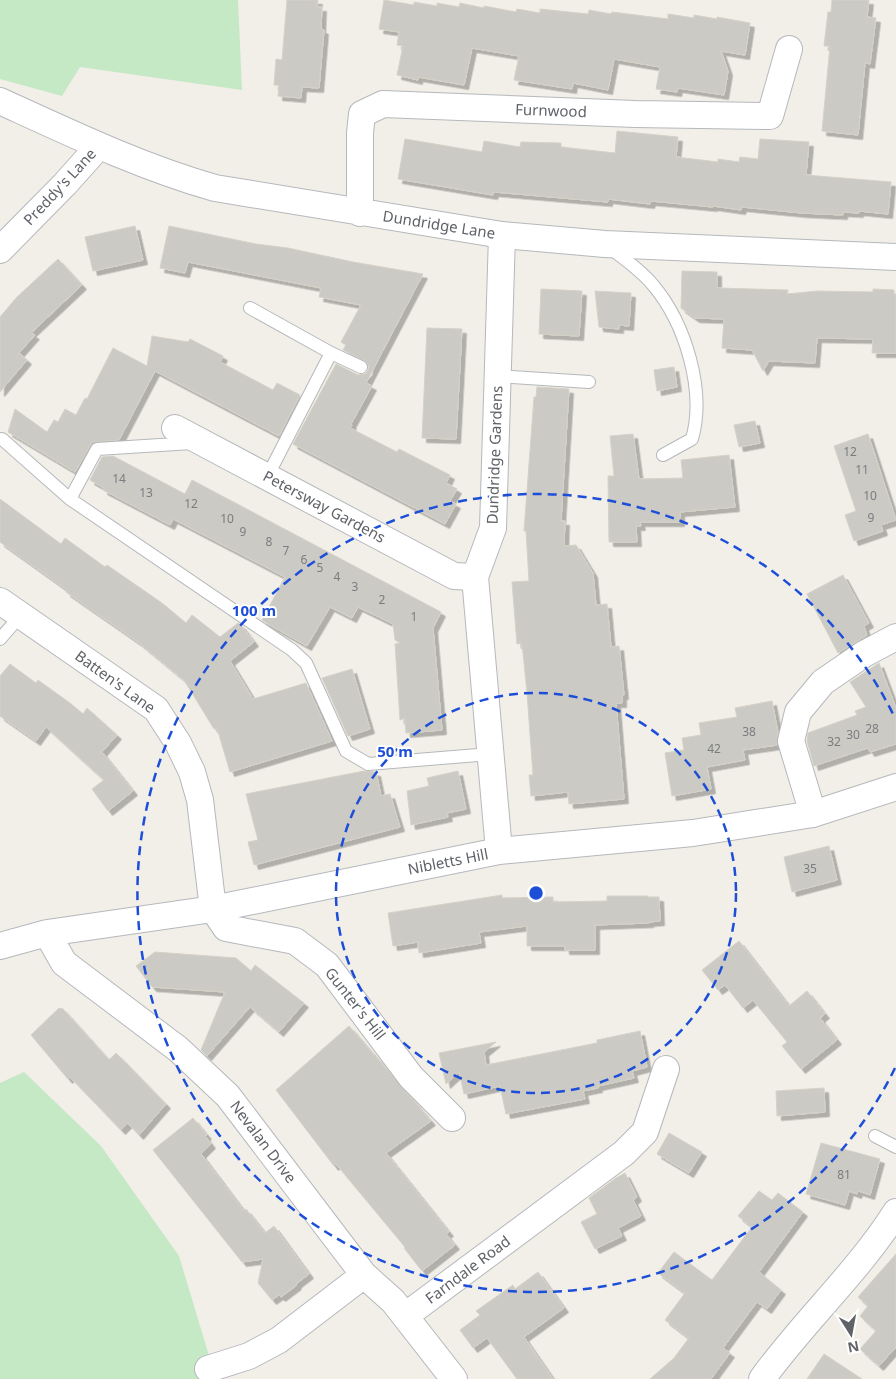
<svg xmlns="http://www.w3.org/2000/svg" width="896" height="1379" viewBox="0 0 896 1379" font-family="'Noto Sans',sans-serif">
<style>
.green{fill:#c5e8c5}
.building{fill:#cccac5;stroke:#d6d1c6;filter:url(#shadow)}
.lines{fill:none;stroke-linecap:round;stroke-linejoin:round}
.lane-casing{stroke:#b5b8bc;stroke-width:14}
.street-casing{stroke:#b5b8bc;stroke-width:28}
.lane{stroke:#fff;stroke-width:12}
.street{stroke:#fff;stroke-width:26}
.ring{fill:none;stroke:#1d4ed8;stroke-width:2.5;stroke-dasharray:9 6}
.labels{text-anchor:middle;stroke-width:4;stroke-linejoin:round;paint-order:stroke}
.number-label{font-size:12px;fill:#7a7d7f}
.street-label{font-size:15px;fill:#5f6368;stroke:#fff}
.centre{fill:#1d4ed8;stroke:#fff;stroke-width:2.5}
.ring-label{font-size:15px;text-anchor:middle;font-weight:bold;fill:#1d4ed8;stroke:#fff;stroke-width:4;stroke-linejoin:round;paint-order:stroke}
</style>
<defs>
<filter id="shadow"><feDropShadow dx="4.5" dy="4.5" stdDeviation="0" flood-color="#0004"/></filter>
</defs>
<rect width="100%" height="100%" fill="#f1efe8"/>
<path class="green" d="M 0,0 L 238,0 L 242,90 L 80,67 L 62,96 L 0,79 Z
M 24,1072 L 101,1146 L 179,1256 L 216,1379 L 0,1379 L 0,1083 Z"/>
<path class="building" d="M 287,0 L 318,0 L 317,7 L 322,7 L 321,29 L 324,30 L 319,88 L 302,87 L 301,98 L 278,96 L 279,85 L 274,85 L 276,59 L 282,60 Z
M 384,0 L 414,5 L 414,2 L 437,6 L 437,3 L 459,7 L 460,3 L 484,8 L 484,6 L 516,12 L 517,9 L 540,13 L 540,9 L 588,14 L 589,10 L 611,14 L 612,12 L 668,19 L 668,14 L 694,18 L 694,15 L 717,19 L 717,17 L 750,23 L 745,55 L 721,51 L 728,71 L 724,95 L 678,88 L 677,92 L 656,89 L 660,67 L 614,59 L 608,90 L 573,83 L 572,89 L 514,80 L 519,56 L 472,48 L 464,85 L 418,77 L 418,80 L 397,75 L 403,46 L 397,45 L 399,32 L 379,29 Z
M 832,0 L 869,0 L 867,17 L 876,18 L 870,64 L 865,63 L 858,135 L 822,131 L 830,46 L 824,46 L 828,12 L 831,12 Z
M 617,131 L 678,137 L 676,157 L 718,162 L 718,159 L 739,162 L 740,157 L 758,159 L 760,139 L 809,142 L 806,175 L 891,182 L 888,214 L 859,211 L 859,213 L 843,212 L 843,215 L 802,213 L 742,207 L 741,210 L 713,206 L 713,207 L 651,201 L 650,204 L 608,199 L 608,202 L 494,192 L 493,195 L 398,179 L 405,139 L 482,152 L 484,141 L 520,147 L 521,142 L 561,143 L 561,147 L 615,153 Z
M 135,226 L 143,260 L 93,271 L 85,237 Z
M 169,226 L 256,244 L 288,248 L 353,262 L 423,274 L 366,383 L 372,386 L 351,424 L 352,425 L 350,428 L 397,452 L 399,449 L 450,475 L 446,483 L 457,489 L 450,501 L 456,504 L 445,524 L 293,444 L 336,364 L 358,375 L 365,374 L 368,371 L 369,367 L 367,362 L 343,350 L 346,345 L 341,342 L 361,305 L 319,297 L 321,288 L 188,262 L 185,273 L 160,268 Z
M 58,259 L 82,285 L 31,333 L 35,335 L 19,353 L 27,360 L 0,392 L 0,317 L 16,298 Z
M 682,271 L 717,272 L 717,288 L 788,290 L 787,294 L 817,291 L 873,292 L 873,289 L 894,290 L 894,295 L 896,295 L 896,353 L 872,353 L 873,339 L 817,338 L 815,363 L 769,361 L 763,371 L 752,350 L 722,348 L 724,319 L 695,318 L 681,308 Z
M 541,289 L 582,291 L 579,336 L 539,334 Z
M 595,291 L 631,293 L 629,326 L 619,325 L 619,329 L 599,327 Z
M 427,328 L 462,329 L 456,439 L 422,438 Z
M 152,336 L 188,342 L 190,339 L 223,356 L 220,362 L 273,390 L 277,383 L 300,395 L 279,436 L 155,371 L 119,440 L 92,442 L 75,472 L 8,432 L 15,409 L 47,432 L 54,420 L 58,422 L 65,409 L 76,415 L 85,398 L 87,399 L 113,348 L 147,366 Z
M 674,367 L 677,387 L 657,391 L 654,370 Z
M 537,387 L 569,389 L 561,521 L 565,521 L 564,546 L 576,545 L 593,573 L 596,605 L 607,604 L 611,647 L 619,646 L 624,695 L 622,695 L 622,703 L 616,703 L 624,799 L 569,804 L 568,792 L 531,796 L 529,775 L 533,775 L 527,693 L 522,643 L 517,644 L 512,582 L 529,581 L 526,531 L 524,531 L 534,397 L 536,397 Z
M 755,421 L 760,443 L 739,447 L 734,425 Z
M 633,434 L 639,479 L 683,478 L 681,460 L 729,455 L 735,507 L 680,512 L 680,522 L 640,522 L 641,526 L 636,526 L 637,542 L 609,542 L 608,476 L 614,476 L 610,436 Z
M 868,434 L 896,520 L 881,525 L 883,531 L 854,541 L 845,515 L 856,511 L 834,446 Z
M 113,456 L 185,494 L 192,480 L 441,612 L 433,628 L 442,730 L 406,733 L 405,718 L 400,720 L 395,644 L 400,643 L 395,640 L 393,624 L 358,607 L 352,618 L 330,607 L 307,646 L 268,624 L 262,620 L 285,577 L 173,519 L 170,525 L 103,490 L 104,488 L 90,480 L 102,457 Z
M 0,499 L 61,544 L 65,538 L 105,567 L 107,565 L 162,603 L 186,623 L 192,615 L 220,637 L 238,623 L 241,625 L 254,642 L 230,661 L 253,699 L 306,683 L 332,741 L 230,772 L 217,728 L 214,729 L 184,680 L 138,642 L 66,592 L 67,590 L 0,542 Z
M 843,575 L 869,623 L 864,626 L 867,635 L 838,653 L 807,594 Z
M 879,663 L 896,708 L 896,744 L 870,752 L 868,748 L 814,766 L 807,741 L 808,733 L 857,715 L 855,711 L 866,707 L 850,682 Z
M 10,664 L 36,683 L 38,680 L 70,703 L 83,714 L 87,708 L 117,735 L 102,752 L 133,791 L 108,811 L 92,789 L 104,780 L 46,727 L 36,741 L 0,716 L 0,676 Z
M 352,669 L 370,729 L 348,736 L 322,678 Z
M 772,701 L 778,733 L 777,745 L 743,750 L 745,760 L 707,767 L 711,789 L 672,796 L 665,753 L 684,750 L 682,738 L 701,735 L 699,723 L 737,717 L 735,708 Z
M 364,771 L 376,772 L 381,796 L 390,794 L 400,827 L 254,865 L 248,842 L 258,840 L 246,794 Z
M 458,771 L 466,809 L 447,813 L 448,817 L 411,825 L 407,791 L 429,786 L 427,778 Z
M 829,846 L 837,880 L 792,892 L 784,857 Z
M 502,895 L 502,898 L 553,897 L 553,902 L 607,901 L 607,896 L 648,896 L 648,897 L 659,897 L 660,921 L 649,922 L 649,923 L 595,925 L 595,950 L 565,950 L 565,946 L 527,946 L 527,926 L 479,932 L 481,943 L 419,953 L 418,942 L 393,946 L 388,913 Z
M 739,941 L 789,1006 L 807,991 L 825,1014 L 820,1018 L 837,1040 L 801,1069 L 782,1046 L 787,1042 L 753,1000 L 743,1008 L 725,985 L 718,990 L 702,970 Z
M 155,952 L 236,958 L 251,971 L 255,965 L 304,1003 L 279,1032 L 250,1007 L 207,1056 L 201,1050 L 225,992 L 152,987 L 136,966 Z
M 59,1008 L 60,1009 L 62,1008 L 109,1060 L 116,1053 L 166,1104 L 139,1135 L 128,1123 L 121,1130 L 70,1077 L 68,1079 L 31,1035 Z
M 349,1026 L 431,1121 L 386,1153 L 449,1232 L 446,1234 L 455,1245 L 422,1271 L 404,1248 L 405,1247 L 336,1164 L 334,1166 L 276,1090 Z
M 640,1031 L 647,1067 L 632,1071 L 634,1078 L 598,1086 L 598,1088 L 583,1091 L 585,1099 L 506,1114 L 500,1086 L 464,1094 L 459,1072 L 446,1084 L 439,1053 L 496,1042 L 484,1052 L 486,1065 L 597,1043 L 597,1040 Z
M 824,1088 L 825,1112 L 777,1116 L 776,1091 Z
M 193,1118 L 207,1135 L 205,1136 L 211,1144 L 201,1154 L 244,1211 L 246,1209 L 265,1233 L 274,1226 L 309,1274 L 296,1284 L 297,1285 L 281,1297 L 279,1295 L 272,1300 L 258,1283 L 263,1259 L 242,1262 L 153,1150 Z
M 669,1133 L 702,1152 L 689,1173 L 657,1154 Z
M 821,1143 L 880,1159 L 870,1195 L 858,1191 L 857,1194 L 849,1191 L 845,1205 L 806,1194 Z
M 625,1173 L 637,1197 L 633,1200 L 641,1216 L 618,1228 L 622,1236 L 595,1249 L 581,1222 L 597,1214 L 589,1198 L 616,1178 Z
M 759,1191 L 772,1200 L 778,1193 L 803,1212 L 759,1272 L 781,1290 L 767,1309 L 757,1302 L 723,1348 L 730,1353 L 711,1379 L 650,1379 L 674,1358 L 689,1338 L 665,1320 L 685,1293 L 658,1273 L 674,1252 L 712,1280 L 752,1227 L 738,1216 Z
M 896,1254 L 896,1349 L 895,1348 L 879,1366 L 860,1349 L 876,1331 L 860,1316 L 868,1306 L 858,1297 Z
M 538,1272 L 564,1308 L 524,1337 L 553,1379 L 517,1379 L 487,1338 L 473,1348 L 460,1330 L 480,1315 L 476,1311 L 513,1285 L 515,1289 Z
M 824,1354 L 862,1379 L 807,1379 Z"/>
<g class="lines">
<g class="lane-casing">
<path id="lane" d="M 609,247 C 624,259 641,270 653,285 C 685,323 706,390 692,439 L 663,455
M 250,308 L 331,353 L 267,477
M 331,353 L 361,367
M 498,376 L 589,382
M 2,439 L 70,499 L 292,650 L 306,663 L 346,751 L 368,764 L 490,754
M 70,499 L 97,449 L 192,443
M 0,639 L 21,615
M 875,1136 L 896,1147"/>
</g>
<g class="street-casing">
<path id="street" d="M 0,101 C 70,133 141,167 215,188 L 502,235 L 605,244 L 896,257
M 360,213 L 360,133 L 362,114 L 383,104 L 635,114 L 770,116 L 789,49
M 0,250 L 65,184 L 99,146
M 175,428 L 454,576 L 475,577
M 0,601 L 156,709 L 178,743 L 192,772 L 200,800 L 213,909 L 226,928 L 295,941 L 327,965 L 411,1077 L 452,1118
M 813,814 L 791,741 L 798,712 L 823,682 L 864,654 L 896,637
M 499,851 L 475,577 L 493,528 L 502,235
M 47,933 L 64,963 L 178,1049 L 228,1096 L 364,1275 L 393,1301 L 454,1379
M 0,946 L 47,933 L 213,909 L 499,851 L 693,833 L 813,814 L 896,787
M 405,1316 L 624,1153 L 645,1132 L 666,1069
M 208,1369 L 249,1356 L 279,1340 L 364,1275
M 762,1379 C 804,1321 858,1272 896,1212"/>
</g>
<use href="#lane" class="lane"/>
<use href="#street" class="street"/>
</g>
<g class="ring">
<circle cx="536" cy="893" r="200"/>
<path d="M895 1068A399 399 0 1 1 895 718"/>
</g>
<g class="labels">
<g class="number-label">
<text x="850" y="456">12</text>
<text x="862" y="474">11</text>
<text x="119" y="483">14</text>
<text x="146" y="497">13</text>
<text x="870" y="500">10</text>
<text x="191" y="508">12</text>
<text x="871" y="522">9</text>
<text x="227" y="523">10</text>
<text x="243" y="536">9</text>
<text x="269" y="546">8</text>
<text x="286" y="555">7</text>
<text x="304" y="564">6</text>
<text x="320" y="572">5</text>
<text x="337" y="581">4</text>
<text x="355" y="591">3</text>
<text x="382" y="604">2</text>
<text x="414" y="621">1</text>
<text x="872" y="733">28</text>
<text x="749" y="736">38</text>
<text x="853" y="739">30</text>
<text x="834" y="746">32</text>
<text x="714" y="753">42</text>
<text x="810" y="873">35</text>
<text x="844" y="1179">81</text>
</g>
<g class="street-label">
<text transform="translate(551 111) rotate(2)" y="5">Furnwood</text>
<text transform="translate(60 187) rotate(-47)" y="5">Preddy's Lane</text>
<text transform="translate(439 225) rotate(9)" y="5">Dundridge Lane</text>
<text transform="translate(495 455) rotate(-88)" y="5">Dundridge Gardens</text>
<text transform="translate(324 507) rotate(28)" y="5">Petersway Gardens</text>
<text transform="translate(115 682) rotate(36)" y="5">Batten's Lane</text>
<text transform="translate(448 862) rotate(-11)" y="5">Nibletts Hill</text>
<text transform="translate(355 1004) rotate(52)" y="5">Gunter's Hill</text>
<text transform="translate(263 1142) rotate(53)" y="5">Nevalan Drive</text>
<text transform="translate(468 1270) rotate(-37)" y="5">Farndale Road</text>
</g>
</g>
<circle cx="536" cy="893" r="8" class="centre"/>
<g class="ring-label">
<text x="254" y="616">100 m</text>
<text x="395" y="757">50 m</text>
</g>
<g transform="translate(851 1334) rotate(169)" stroke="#ffffff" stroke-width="4" paint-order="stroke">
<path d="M0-4L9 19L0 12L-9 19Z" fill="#5f6368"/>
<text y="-8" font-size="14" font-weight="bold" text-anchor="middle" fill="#5f6368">N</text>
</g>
</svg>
